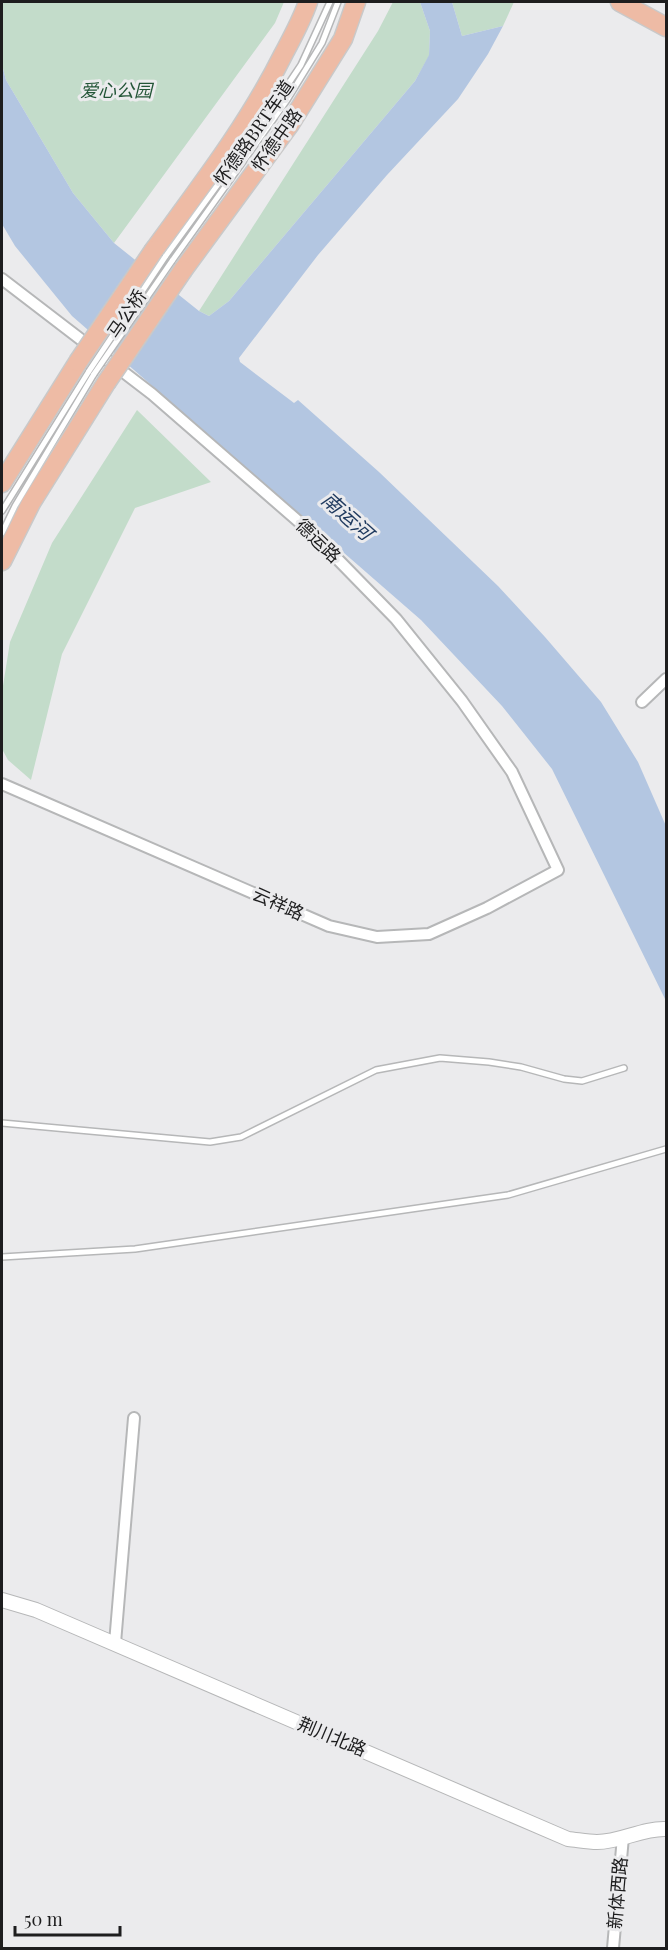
<svg xmlns="http://www.w3.org/2000/svg" width="668" height="1950" viewBox="0 0 668 1950" font-family="'Playfair Display','Noto Sans SC',serif">
<style>
.green{fill:#c3dcca}
.water{fill:#b3c6e1}
.lines{fill:none;stroke-linecap:round;stroke-linejoin:round}
.service-casing{stroke:#b6b7b8;stroke-width:8}
.minor-casing{stroke:#b6b7b8;stroke-width:14}
.tertiary-casing{stroke:#b6b7b8;stroke-width:16}
.primary-casing{stroke:#c9c9c9;stroke-width:21}
.service{stroke:#fff;stroke-width:5}
.minor{stroke:#fff;stroke-width:10}
.tertiary{stroke:#fff;stroke-width:14}
.primary{stroke:#eebba5;stroke-width:18}
.service-bridge-casing{stroke:#b6b7b8;stroke-width:8;stroke-linecap:butt}
.primary-bridge-casing{stroke:#c9c9c9;stroke-width:21;stroke-linecap:butt}
.service-bridge{stroke:#fff;stroke-width:5}
.primary-bridge{stroke:#eebba5;stroke-width:18}
.labels{text-anchor:middle;stroke-width:6;stroke-linejoin:round;paint-order:stroke}
.park-label{font-size:18px;font-style:italic;fill:#235537;stroke:#ebebed}
.street-label{font-size:18px;fill:#1d1d1e;stroke:#ebebed}
.water-label{font-size:20px;font-style:italic;fill:#1e395e;stroke:#ebebed}
</style>
<rect width="100%" height="100%" fill="#ebebed"/>
<path class="green" d="M 2,2 L 284,2 L 275,23 L 114,243 L 73,193 L 6,80 L 2,65 Z
M 393,2 L 420,2 L 430,31 L 429,56 L 415,81 L 229,301 L 209,316 L 199,311 L 378,31 Z
M 452,2 L 514,2 L 503,26 L 462,36 Z
M 137,410 L 211,482 L 135,508 L 62,654 L 31,780 L 8,760 L 2,749 L 2,692 L 10,642 L 52,543 Z"/>
<path class="water" d="M 420,2 L 452,2 L 462,36 L 503,26 L 488,54 L 458,99 L 387,175 L 318,255 L 239,358 L 240,362 L 294,403 L 298,400 L 379,472 L 498,586 L 545,637 L 601,702 L 638,762 L 666,826 L 666,1001 L 552,769 L 502,706 L 421,620 L 72,316 L 15,246 L 2,224 L 2,65 L 6,80 L 73,193 L 114,243 L 199,311 L 209,316 L 229,301 L 415,81 L 429,55 L 430,31 Z"/>
<g class="lines">
<g class="service-casing">
<path id="service" d="M 165,257 L 254,135 L 301,65 L 330,2
M 172,261 L 287,100 L 322,43 L 338,2
M 2,511 L 89,371
M 2,533 L 15,506 L 94,374
M 2,1123 L 210,1142 L 241,1137 L 376,1070 L 440,1058 L 489,1062 L 521,1067 L 564,1079 L 582,1081 L 624,1068
M 2,1257 L 135,1249 L 508,1195 L 666,1149"/>
</g>
<g class="minor-casing">
<path id="minor" d="M 2,279 L 152,394 L 313,534 L 396,619 L 462,701 L 512,772 L 558,870 L 487,908 L 429,934 L 377,937 L 329,926 L 2,784
M 642,702 L 666,679
M 115,1643 L 134,1418
M 613,1948 L 623,1837"/>
</g>
<g class="tertiary-casing">
<path id="tertiary" d="M 2,1600 L 36,1610 L 568,1839 C 578,1840 588,1842 597,1842 C 621,1842 642,1828 666,1829"/>
</g>
<g class="primary-casing">
<path id="primary" d="M 620,2 L 666,27
M 154,250 C 200,187 248,125 283,55 C 292,38 302,20 308,2
M 183,270 L 290,124 L 343,39 L 356,2
M 2,483 L 78,362
M 2,561 L 31,503 L 106,383"/>
</g>
<use href="#service" class="service"/>
<use href="#minor" class="minor"/>
<use href="#tertiary" class="tertiary"/>
<use href="#primary" class="primary"/>
<g class="service-bridge-casing">
<path id="service-bridge" d="M 89,371 L 165,257
M 94,374 L 172,261"/>
</g>
<g class="primary-bridge-casing">
<path id="primary-bridge" d="M 78,362 L 154,250
M 106,383 L 183,270"/>
</g>
<use href="#service-bridge" class="service-bridge"/>
<use href="#primary-bridge" class="primary-bridge"/>
</g>
<g class="labels">
<g class="park-label">
<text x="116" y="97">爱心公园</text>
</g>
<g class="street-label">
<text transform="translate(254 133) rotate(-55)" y="6">怀德路BRT车道</text>
<text transform="translate(277 140) rotate(-55)" y="6">怀德中路</text>
<text transform="translate(127 314) rotate(-56)" y="6">马公桥</text>
<text transform="translate(318 541) rotate(44)" y="6">德运路</text>
<text transform="translate(278 904) rotate(24)" y="6">云祥路</text>
<text transform="translate(332 1737) rotate(23)" y="6">荆川北路</text>
<text transform="translate(618 1893) rotate(-85)" y="6">新体西路</text>
</g>
<g class="water-label">
<text transform="translate(347 516) rotate(42)" y="7">南运河</text>
</g>
</g>
<rect width="668" height="1950" fill="none" stroke="#1d1d1e" stroke-width="6"/>
<path d="M15 1926v9h105v-9" fill="none" stroke="#1d1d1e" stroke-width="3"/>
<text x="24" y="1926" font-size="18" fill="#1d1d1e" stroke="#ebebed" stroke-width="4.5" paint-order="stroke">50 m</text>
</svg>
